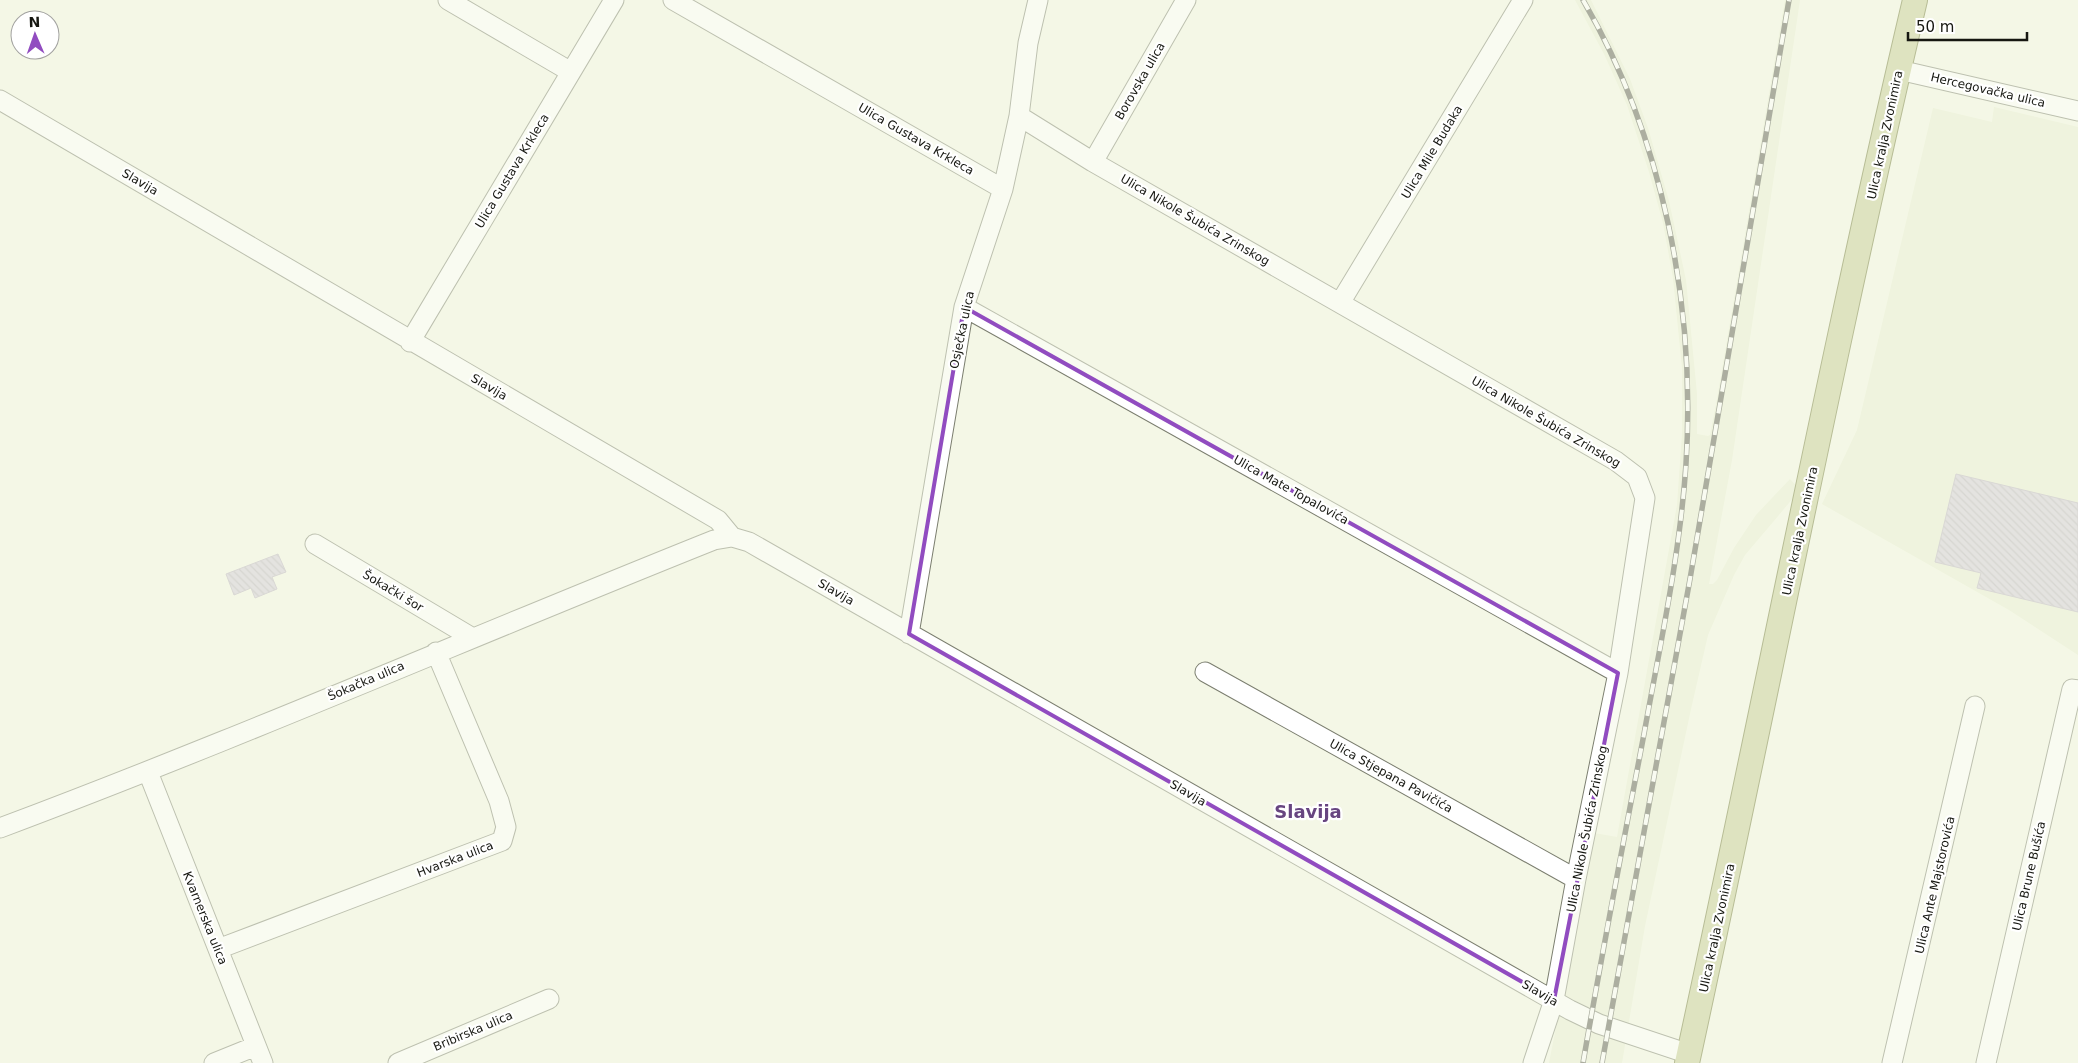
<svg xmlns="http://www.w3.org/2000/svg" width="2078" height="1063" viewBox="0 0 2078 1063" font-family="'DejaVu Sans',sans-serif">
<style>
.built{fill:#e8edd4}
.building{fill:url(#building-back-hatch);stroke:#b9b1c0}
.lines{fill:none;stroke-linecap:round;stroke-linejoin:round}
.minor-casing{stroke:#7b7e6f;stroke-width:21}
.major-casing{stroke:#6d7535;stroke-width:26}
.minor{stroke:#fff;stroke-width:19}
.major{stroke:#c4ca92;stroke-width:24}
.rail-casing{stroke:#54564d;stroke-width:5.5}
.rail{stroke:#fff;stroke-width:4;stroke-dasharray:11;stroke-linecap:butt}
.marked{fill:none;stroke:#914cc0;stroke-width:4;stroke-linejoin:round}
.labels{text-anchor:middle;stroke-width:4.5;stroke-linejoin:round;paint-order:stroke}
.street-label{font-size:12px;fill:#161711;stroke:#fff}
.district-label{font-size:18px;font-weight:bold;fill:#674580;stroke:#fff}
</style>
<defs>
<pattern id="building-back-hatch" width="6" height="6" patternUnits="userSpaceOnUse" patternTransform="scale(1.25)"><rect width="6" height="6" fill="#d1cad9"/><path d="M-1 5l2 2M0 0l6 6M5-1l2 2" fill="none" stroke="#b3adb9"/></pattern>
</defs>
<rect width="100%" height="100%" fill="#f4f7e6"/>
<path class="built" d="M 1575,0 L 1591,0 L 1630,79 L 1648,128 L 1669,201 L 1686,280 L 1697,394 L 1697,434 L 1708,436 L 1710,435 L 1717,399 L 1785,0 L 1800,0 L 1732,460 L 1709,584 L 1713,584 L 1717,580 L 1734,548 L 1756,515 L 1790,479 L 1800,490 L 1745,555 L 1734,575 L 1708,635 L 1691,709 L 1645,926 L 1622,1063 L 1549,1063 L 1594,833 L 1617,837 L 1677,505 L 1682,434 L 1682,368 L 1673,278 L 1663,223 L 1649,172 L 1627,105 L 1604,54 Z
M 1994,107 L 2078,127 L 2078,655 L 2009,610 L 1822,504 L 1857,430 L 1933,108 L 1992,122 Z"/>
<path class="building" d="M 1956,474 L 2078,503 L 2078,612 L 1977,588 L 1981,573 L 1935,562 Z
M 278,554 L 286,572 L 272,577 L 277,589 L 255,598 L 251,588 L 234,595 L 226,574 Z"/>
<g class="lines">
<g class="minor-casing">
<path id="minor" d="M 448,0 L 571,72
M 673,0 L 1003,189
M 1899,70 L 2078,111
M 0,100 L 718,520 L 732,537 L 749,542 L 1570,1010 L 1599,1024 L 1689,1054
M 1019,116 L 1093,162 L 1616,461 L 1637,477 L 1645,498 L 1618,673 L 1576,879 L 1554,1000 L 1533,1063
M 1093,162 L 1186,0
M 1340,303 L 1523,0
M 964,307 L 1618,673
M 410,342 L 614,0
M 315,544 L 471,637
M 909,634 L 964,307 L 1003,189 L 1019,116 L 1028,43 L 1038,0
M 1205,672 L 1576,879
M 148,772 L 263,1063
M 0,828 C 240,738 476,635 714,540 L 732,537
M 218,949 L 502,841 L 506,827 L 499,801 L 436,652
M 214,1063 L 256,1046
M 398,1063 L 549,999
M 1892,1063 L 1975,706
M 1986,1063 L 2072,689 L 2078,690"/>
</g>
<g class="major-casing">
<path id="major" d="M 1687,1063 C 1764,709 1832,353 1915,0"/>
</g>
<use href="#minor" class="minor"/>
<use href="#major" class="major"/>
<g class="rail-casing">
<path id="rail" d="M 1583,0 C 1663,137 1696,306 1686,464 C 1680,555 1660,645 1644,734 C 1623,844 1602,953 1583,1063
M 1602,1063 L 1690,579 L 1789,0"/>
</g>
<use href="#rail" class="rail"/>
</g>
<path d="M0 0H2078V1063H0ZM 964,307 L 1618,673 L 1554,1000 L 909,634 Z" fill="#f4f7e6" fill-opacity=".55" fill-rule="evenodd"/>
<path class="marked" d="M 964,307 L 1618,673 L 1554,1000 L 909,634 Z"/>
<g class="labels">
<g class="street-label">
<text transform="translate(1140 81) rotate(-60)" y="4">Borovska ulica</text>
<text transform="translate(1988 90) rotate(13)" y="4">Hercegovačka ulica</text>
<text transform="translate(1885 135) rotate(-78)" y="4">Ulica kralja Zvonimira</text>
<text transform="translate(916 139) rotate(30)" y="4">Ulica Gustava Krkleca</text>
<text transform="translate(1432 152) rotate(-59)" y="4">Ulica Mile Budaka</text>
<text transform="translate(512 171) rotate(-59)" y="4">Ulica Gustava Krkleca</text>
<text transform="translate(140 182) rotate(30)" y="4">Slavija</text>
<text transform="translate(1195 220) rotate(30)" y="4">Ulica Nikole Šubića Zrinskog</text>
<text transform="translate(962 330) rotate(-78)" y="4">Osječka ulica</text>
<text transform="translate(489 387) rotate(30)" y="4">Slavija</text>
<text transform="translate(1546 422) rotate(30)" y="4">Ulica Nikole Šubića Zrinskog</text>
<text transform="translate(1291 490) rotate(29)" y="4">Ulica Mate Topalovića</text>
<text transform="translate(1800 531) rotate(-78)" y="4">Ulica kralja Zvonimira</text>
<text transform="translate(393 591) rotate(31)" y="4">Šokački šor</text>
<text transform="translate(836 592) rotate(30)" y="4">Slavija</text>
<text transform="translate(366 681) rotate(-23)" y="4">Šokačka ulica</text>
<text transform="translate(1391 776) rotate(29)" y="4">Ulica Stjepana Pavičića</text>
<text transform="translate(1188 793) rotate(30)" y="4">Slavija</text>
<text transform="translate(1587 829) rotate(-79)" y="4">Ulica Nikole Šubića Zrinskog</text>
<text transform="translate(455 859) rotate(-21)" y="4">Hvarska ulica</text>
<text transform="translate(2029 876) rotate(-77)" y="4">Ulica Brune Bušića</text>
<text transform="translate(1935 885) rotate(-77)" y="4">Ulica Ante Majstorovića</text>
<text transform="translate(205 918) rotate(68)" y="4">Kvarnerska ulica</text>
<text transform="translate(1717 928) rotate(-78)" y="4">Ulica kralja Zvonimira</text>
<text transform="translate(1540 993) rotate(30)" y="4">Slavija</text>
<text transform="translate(473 1031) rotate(-23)" y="4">Bribirska ulica</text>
</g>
<g class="district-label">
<text x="1308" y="818">Slavija</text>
</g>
</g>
<g transform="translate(35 35) rotate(358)"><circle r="24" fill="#ffffff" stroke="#a2a2a0"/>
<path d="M0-4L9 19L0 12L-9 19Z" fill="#914cc0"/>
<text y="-8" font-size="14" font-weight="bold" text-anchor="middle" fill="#161711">N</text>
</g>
<path d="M1908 32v8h119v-8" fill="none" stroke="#161711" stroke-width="2.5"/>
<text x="1916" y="32" font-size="15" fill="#161711" stroke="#ffffff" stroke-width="4" paint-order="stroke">50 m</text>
</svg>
